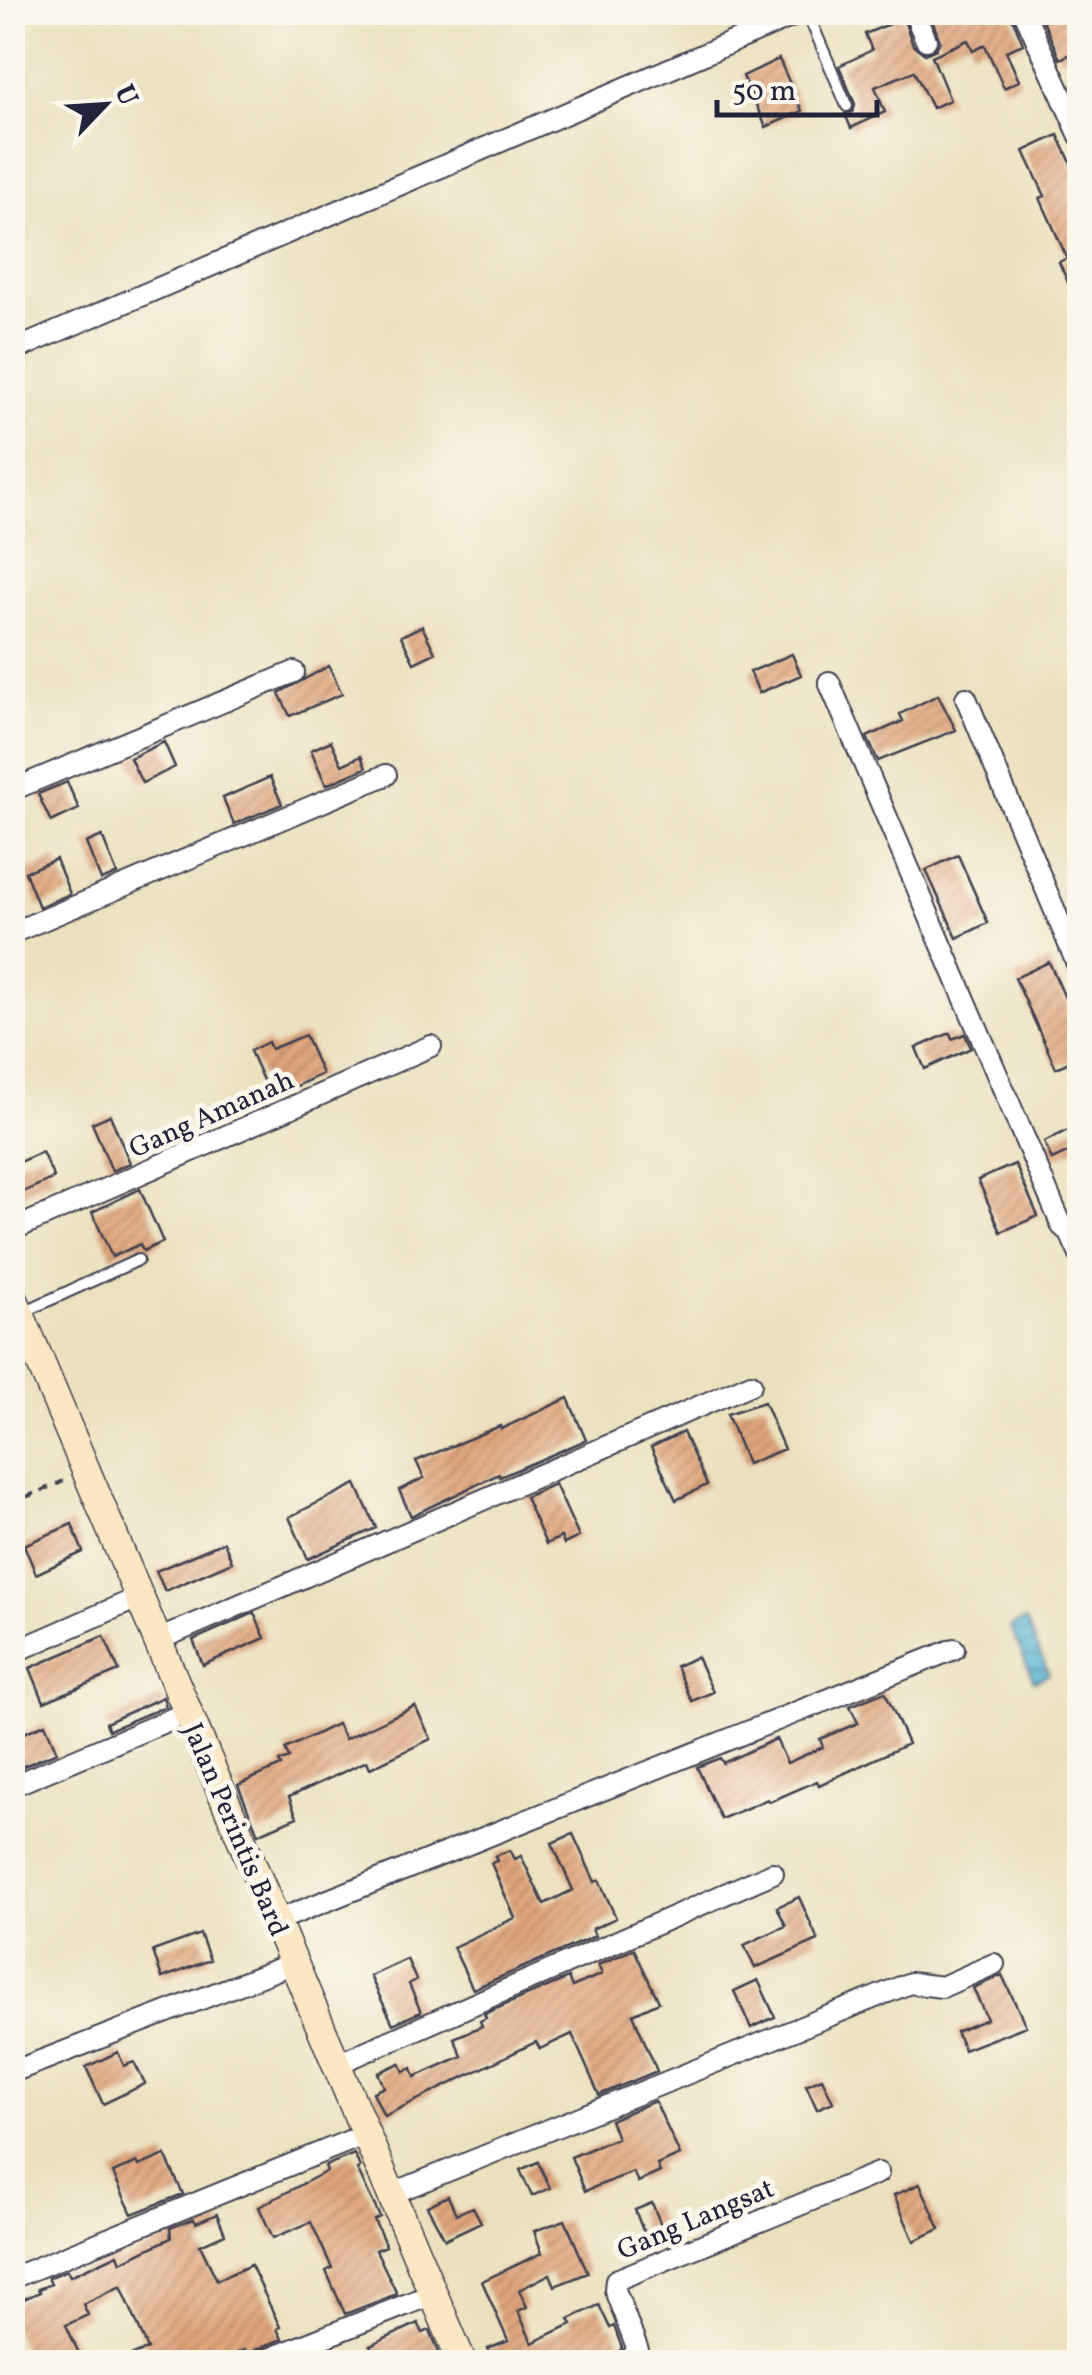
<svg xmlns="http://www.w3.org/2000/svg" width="1092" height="2375" viewBox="0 0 1092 2375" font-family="Vollkorn,serif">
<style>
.water{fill:url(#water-rules);stroke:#3d6c88;stroke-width:2.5}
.building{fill:url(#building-hatch)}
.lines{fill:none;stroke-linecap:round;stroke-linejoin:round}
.lane-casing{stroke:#403f4f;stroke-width:14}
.street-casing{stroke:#403f4f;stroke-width:24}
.secondary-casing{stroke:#403f4f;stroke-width:31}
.path{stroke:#403f4f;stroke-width:4;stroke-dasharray:8 8;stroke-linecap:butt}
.lane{stroke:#fff;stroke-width:10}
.street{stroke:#fff;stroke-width:20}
.secondary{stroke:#fbe7c3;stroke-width:28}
.labels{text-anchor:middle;stroke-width:10;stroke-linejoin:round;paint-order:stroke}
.street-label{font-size:28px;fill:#22223b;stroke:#fbf7ec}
</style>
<defs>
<pattern id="water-rules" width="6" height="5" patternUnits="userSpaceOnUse" patternTransform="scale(2.5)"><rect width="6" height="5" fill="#58b6d6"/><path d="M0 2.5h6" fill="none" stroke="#4894af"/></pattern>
<pattern id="building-hatch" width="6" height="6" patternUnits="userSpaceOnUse" patternTransform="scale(2.5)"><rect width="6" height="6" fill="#e0a67d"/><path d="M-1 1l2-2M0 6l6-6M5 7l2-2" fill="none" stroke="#b58768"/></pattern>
</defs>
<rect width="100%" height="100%" fill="#fbf7ec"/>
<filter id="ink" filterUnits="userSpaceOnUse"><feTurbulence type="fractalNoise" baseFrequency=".01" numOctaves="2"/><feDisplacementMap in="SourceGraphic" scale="20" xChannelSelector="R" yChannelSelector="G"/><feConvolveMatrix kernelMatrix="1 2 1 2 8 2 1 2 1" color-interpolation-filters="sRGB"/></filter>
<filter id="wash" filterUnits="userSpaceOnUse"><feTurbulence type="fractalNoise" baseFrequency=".0048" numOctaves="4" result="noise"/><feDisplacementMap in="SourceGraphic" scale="40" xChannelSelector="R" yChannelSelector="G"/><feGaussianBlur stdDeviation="2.25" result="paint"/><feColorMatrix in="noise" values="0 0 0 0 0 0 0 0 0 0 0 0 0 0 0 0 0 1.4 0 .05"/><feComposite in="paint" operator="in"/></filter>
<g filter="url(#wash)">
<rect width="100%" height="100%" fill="#ebe1bf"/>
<path class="water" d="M 1025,1620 L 1049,1674 L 1034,1681 L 1010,1627 Z"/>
<g id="blocks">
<path class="building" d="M 890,12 L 901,12 L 913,45 L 925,54 L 936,49 L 940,41 L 929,12 L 1010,12 L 1023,44 L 1006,51 L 1019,81 L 1004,88 L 985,45 L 973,51 L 968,40 L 932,56 L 950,100 L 932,108 L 914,71 L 875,87 L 885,112 L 851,128 L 845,114 L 853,112 L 855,104 L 839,66 L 872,50 L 865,34 L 894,22 Z
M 1039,12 L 1080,12 L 1080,50 L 1060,59 Z
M 779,59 L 802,111 L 766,127 L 743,76 Z
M 1058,135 L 1080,182 L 1080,309 L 1059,262 L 1067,258 L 1040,198 L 1045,196 L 1024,151 Z
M 422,626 L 435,653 L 414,663 L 401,636 Z
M 792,654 L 801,675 L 759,693 L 750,672 Z
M 329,666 L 342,694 L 290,716 L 279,693 Z
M 938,695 L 956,730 L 878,761 L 867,737 L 903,721 L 900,714 Z
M 331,741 L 342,765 L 361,756 L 366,768 L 326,785 L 311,750 Z
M 164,742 L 175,767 L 142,783 L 130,758 Z
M 270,777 L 282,804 L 234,824 L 223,798 Z
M 67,782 L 79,809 L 51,822 L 38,794 Z
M 102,836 L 117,874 L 101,880 L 86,843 Z
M 958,855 L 988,923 L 957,938 L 926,870 Z
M 56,859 L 70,894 L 39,907 L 25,872 Z
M 1049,962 L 1070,1009 L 1073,1008 L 1080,1021 L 1080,1057 L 1056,1068 L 1015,978 Z
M 950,1033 L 952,1039 L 965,1034 L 971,1048 L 925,1069 L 916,1048 Z
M 305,1035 L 322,1074 L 271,1098 L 250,1051 L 268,1042 L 271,1049 Z
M 110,1115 L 130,1163 L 112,1171 L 92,1123 Z
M 1080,1124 L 1080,1147 L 1052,1160 L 1044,1142 Z
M 42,1152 L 54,1178 L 12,1197 L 12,1165 Z
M 1015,1164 L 1038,1216 L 1001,1232 L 978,1180 Z
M 140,1189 L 163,1242 L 143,1251 L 140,1244 L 112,1257 L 92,1212 Z
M 568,1398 L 586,1440 L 500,1477 L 499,1474 L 411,1516 L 399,1490 L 424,1478 L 416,1461 L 500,1426 L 501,1429 Z
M 764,1402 L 784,1449 L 747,1464 L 727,1414 Z
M 683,1432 L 707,1485 L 676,1500 L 651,1447 Z
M 356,1484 L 376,1528 L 308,1559 L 289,1517 Z
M 555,1484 L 579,1537 L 564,1544 L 561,1537 L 546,1544 L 525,1497 Z
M 72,1524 L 83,1552 L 36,1574 L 24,1545 Z
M 224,1542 L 232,1562 L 165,1591 L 156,1571 Z
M 254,1613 L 265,1638 L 203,1665 L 193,1640 Z
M 104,1636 L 119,1671 L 44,1702 L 30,1668 Z
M 697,1657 L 713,1692 L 692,1701 L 676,1666 Z
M 885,1692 L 908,1744 L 819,1785 L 817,1781 L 769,1802 L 768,1799 L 721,1819 L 697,1767 L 720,1758 L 723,1763 L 776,1739 L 787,1763 L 823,1747 L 820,1739 L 858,1723 L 850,1706 Z
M 163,1697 L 166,1706 L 109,1730 L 106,1723 Z
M 415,1706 L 431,1739 L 370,1768 L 367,1761 L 289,1797 L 297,1817 L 258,1834 L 238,1785 L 281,1766 L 279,1762 L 289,1758 L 285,1749 L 337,1724 L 345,1739 Z
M 45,1724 L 57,1752 L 12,1771 L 12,1738 Z
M 573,1834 L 595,1882 L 599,1880 L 616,1918 L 592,1929 L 595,1936 L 473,1989 L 453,1947 L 515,1918 L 491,1863 L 497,1861 L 495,1856 L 510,1850 L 515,1859 L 521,1856 L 544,1904 L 573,1890 L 552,1843 Z
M 799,1897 L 818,1940 L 755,1968 L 744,1945 L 786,1926 L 777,1907 Z
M 200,1934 L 210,1960 L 162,1978 L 153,1951 Z
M 634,1949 L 659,2002 L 633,2014 L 657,2071 L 599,2095 L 572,2034 L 540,2049 L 536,2042 L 384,2116 L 373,2092 L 384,2087 L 378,2073 L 400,2063 L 404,2072 L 412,2068 L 415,2077 L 462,2056 L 454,2038 L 482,2026 L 480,2021 L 486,2018 L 484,2014 L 568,1978 L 572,1987 L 602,1974 L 598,1965 Z
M 407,1959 L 416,1980 L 409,1984 L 421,2012 L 393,2024 L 370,1976 Z
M 1002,1975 L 1026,2026 L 964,2050 L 956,2032 L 987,2019 L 973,1988 Z
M 758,1980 L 775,2017 L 751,2028 L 734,1991 Z
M 118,2052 L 124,2066 L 134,2062 L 145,2084 L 103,2104 L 86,2067 Z
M 822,2078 L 833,2102 L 817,2109 L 806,2085 Z
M 655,2101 L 680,2155 L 657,2165 L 660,2172 L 638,2182 L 633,2172 L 585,2191 L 571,2157 L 617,2138 L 610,2120 Z
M 354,2154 L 360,2167 L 357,2169 L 380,2217 L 374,2220 L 386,2246 L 376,2250 L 397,2294 L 345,2314 L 326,2271 L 332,2268 L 311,2222 L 273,2238 L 259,2207 L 327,2171 L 325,2166 Z
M 165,2155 L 183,2194 L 132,2214 L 113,2173 L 137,2162 L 139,2166 Z
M 538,2162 L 550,2188 L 532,2196 L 520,2170 Z
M 920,2184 L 940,2229 L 914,2241 L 894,2195 Z
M 448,2196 L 456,2214 L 473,2207 L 481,2222 L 445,2239 L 427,2206 Z
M 652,2203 L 661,2225 L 644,2233 L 635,2210 Z
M 217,2214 L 225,2234 L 200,2245 L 217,2280 L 251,2265 L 280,2327 L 277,2329 L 282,2339 L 255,2350 L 248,2359 L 244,2350 L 215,2362 L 116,2362 L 148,2349 L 121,2286 L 83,2304 L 88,2315 L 66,2325 L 83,2362 L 12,2362 L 12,2352 L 22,2348 L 12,2325 L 12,2304 L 40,2292 L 38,2289 L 51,2284 L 48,2278 L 67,2270 L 70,2276 L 118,2254 L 121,2262 L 171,2238 L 170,2228 L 194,2219 L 196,2223 Z
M 565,2220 L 588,2273 L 555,2286 L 550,2274 L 519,2290 L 527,2307 L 518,2311 L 532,2343 L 572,2324 L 569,2319 L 599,2305 L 610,2328 L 614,2326 L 622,2348 L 615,2356 L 601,2362 L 494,2362 L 488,2349 L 508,2341 L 482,2281 L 542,2253 L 534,2231 Z
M 418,2323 L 423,2333 L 430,2330 L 439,2352 L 430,2357 L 432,2362 L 378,2362 L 370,2346 Z"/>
</g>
</g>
<g filter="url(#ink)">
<use href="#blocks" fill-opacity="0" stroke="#403f4f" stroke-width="2.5"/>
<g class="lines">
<g class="lane-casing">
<path id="lane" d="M 807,12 L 847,106
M 21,1313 L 138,1260"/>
</g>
<g class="street-casing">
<path id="street" d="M 914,12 L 926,40
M 1024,12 L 1080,136
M 12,351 L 802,12
M 829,682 L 1062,1226 L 1070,1233 L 1080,1255
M 966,698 L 1080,971
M 12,790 L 294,672
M 12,933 L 386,775
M 12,1230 L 431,1046
M 158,1640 L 751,1384
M 12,1653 L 140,1597
M 12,1786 L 188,1712
M 276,1921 L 954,1649
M 337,2064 L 773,1873
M 12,2072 L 294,1963
M 391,2194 L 910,1983 L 942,1987 L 994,1964
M 12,2278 L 366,2134
M 261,2362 L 433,2294
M 627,2362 L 638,2351 L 615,2290 L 616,2280 L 878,2173"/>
</g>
<g class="secondary-casing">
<path id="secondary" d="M 12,1295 L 462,2362"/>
</g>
<path class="path" d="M 12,1503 L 64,1481"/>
<use href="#lane" class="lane"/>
<use href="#street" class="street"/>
<use href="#secondary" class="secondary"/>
</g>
</g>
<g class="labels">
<g class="street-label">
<text transform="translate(211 1113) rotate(-24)" y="10">Gang Amanah</text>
<text transform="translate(237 1829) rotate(67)" y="10">Jalan Perintis Bard</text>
<text transform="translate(695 2218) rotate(-23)" y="10">Gang Langsat</text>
</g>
</g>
<rect width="1092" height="2375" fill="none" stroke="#fbf7ec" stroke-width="50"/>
<g transform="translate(105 105) rotate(65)" stroke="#fbf7ec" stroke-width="8" paint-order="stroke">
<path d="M0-8L18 38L0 25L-18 38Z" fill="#22223b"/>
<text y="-15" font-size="28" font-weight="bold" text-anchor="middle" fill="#22223b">U</text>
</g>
<path d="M717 100v15h160v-15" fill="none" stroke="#22223b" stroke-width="5"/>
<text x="732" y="100" font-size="30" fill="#22223b" stroke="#fbf7ec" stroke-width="8" paint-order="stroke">50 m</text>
</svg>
